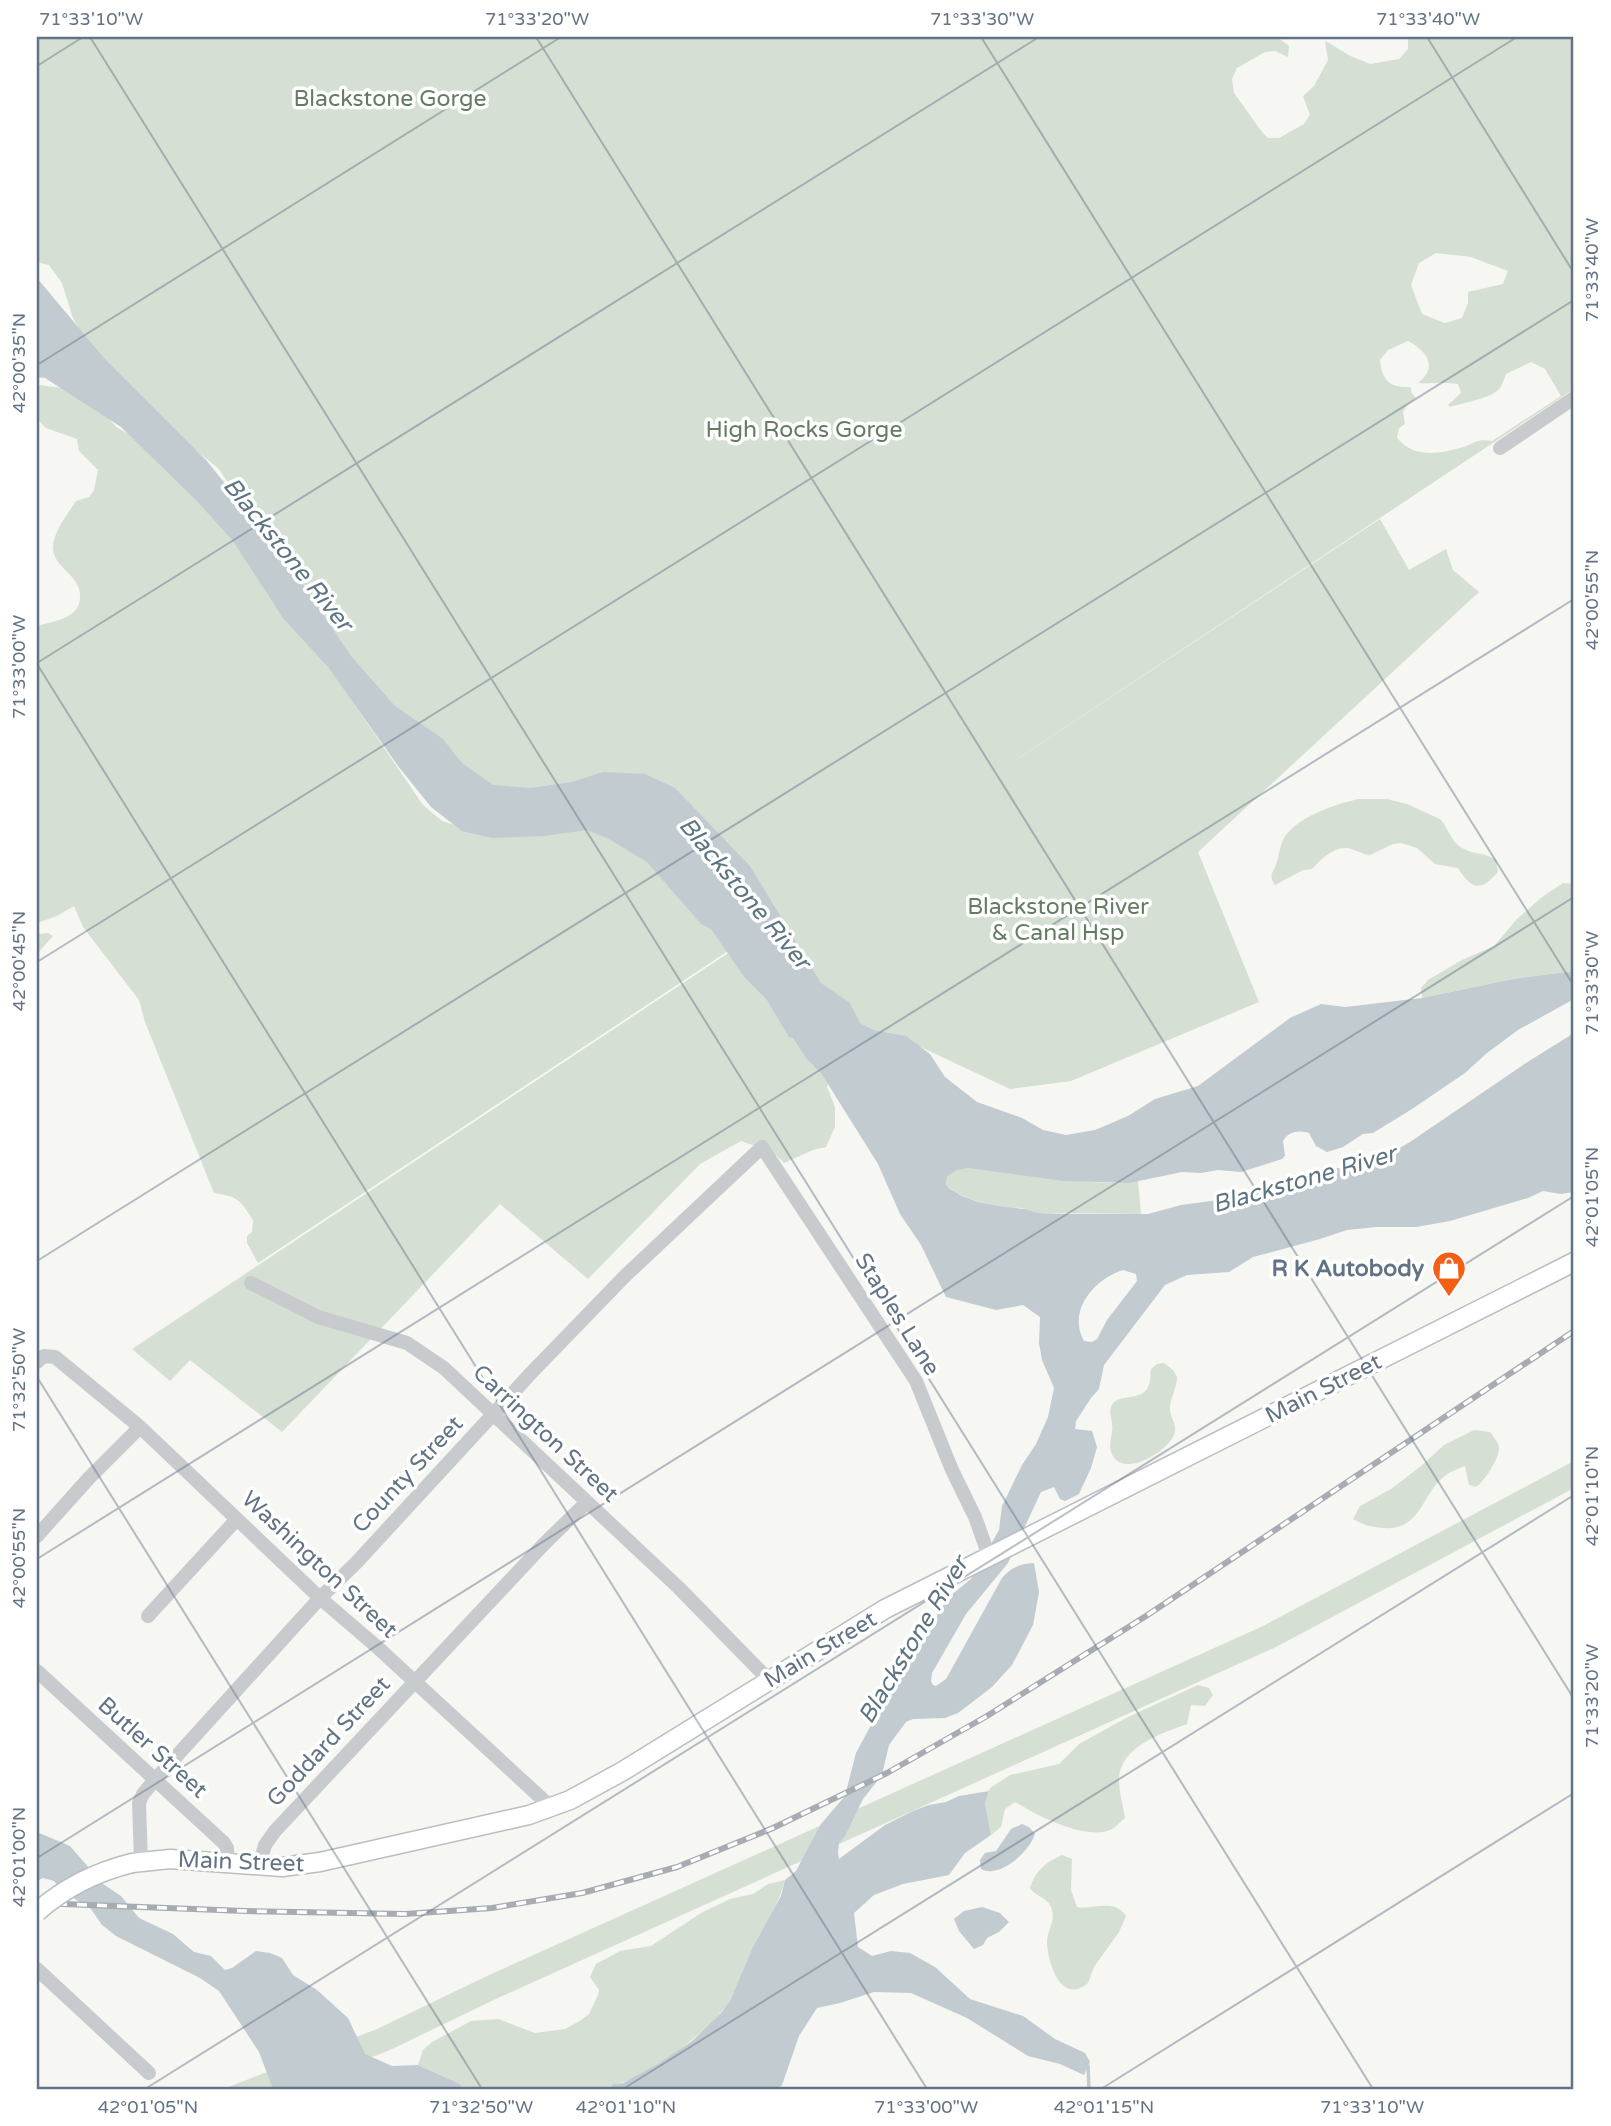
<svg xmlns="http://www.w3.org/2000/svg" width="1611" height="2126" viewBox="0 0 1611 2126" font-family="'Varela Round',sans-serif">
<style>
.green{fill:#d6dfd3;fill-rule:evenodd}
.water{fill:#c1cbd0;fill-rule:evenodd}
.lines{fill:none;stroke-linecap:round;stroke-linejoin:round}
.stream{stroke:#c1cbd0;stroke-width:3.5}
.major-casing{stroke:#babdc1;stroke-width:21}
.minor{stroke:#c8cbce;stroke-width:14}
.major{stroke:#fff;stroke-width:18}
.rail-casing{stroke:#a7acb2;stroke-width:6}
.rail{stroke:#fff;stroke-width:3.5;stroke-dasharray:10;stroke-linecap:butt}
.major-bridge-casing{stroke:#babdc1;stroke-width:21;stroke-linecap:butt}
.major-bridge{stroke:#fff;stroke-width:18}
.ticks{fill:none;stroke:#627386;stroke-width:2;stroke-opacity:0.45}
.labels{text-anchor:middle;stroke-width:7;stroke-linejoin:round;paint-order:stroke}
.park-label{font-size:23px;fill:#647d62;stroke:#fff}
.poi-label{font-size:23px;font-weight:bold;fill:#627386;stroke:#fff;text-anchor:end}
.street-label{font-size:23px;fill:#627386;stroke:#fff}
.water-label{font-size:24px;font-style:italic;fill:#5e7583;stroke:#fff}
.neatline{fill:none;stroke:#627386;stroke-width:2.5}
.ticks-label{font-size:18px;text-anchor:middle;fill:#627386}
</style>
<rect width="100%" height="100%" fill="#f6f6f2"/>
<path class="green" d="M 37,37 L 1277,37 L 1289,46 L 1288,57 L 1275,51 L 1265,52 L 1237,68 L 1232,79 L 1234,93 L 1262,132 L 1268,138 L 1279,138 L 1304,124 L 1310,115 L 1303,96 L 1314,86 L 1328,60 L 1325,41 C 1333,45 1339,49 1347,54 C 1353,58 1362,60 1370,64 L 1399,59 L 1408,49 L 1408,37 L 1574,37 L 1574,389 L 972,789 L 1380,519 L 1409,570 L 1446,549 L 1453,570 L 1479,592 L 1198,852 L 1259,1002 L 1071,1081 L 1010,1089 L 891,1033 L 839,1027 L 568,792 L 449,792 L 299,588 L 218,468 L 169,429 L 126,384 L 80,331 L 73,318 L 62,283 L 49,265 L 37,262 ZM 1436,253 L 1471,257 L 1508,271 L 1503,284 L 1468,292 L 1468,303 L 1462,318 L 1445,323 L 1422,314 L 1411,285 L 1419,263 ZM 1408,341 C 1428,352 1438,367 1418,383 C 1431,384 1445,382 1458,384 L 1461,393 L 1448,405 L 1450,407 C 1462,403 1491,398 1498,390 C 1502,387 1504,379 1506,374 L 1531,362 L 1545,369 L 1561,396 L 1492,441 C 1475,438 1475,444 1460,448 C 1438,454 1414,458 1397,438 L 1399,428 L 1405,424 L 1403,412 L 1407,405 L 1416,398 L 1411,392 L 1411,387 C 1391,388 1382,382 1380,360 L 1388,350 Z
M 37,382 L 39,385 L 69,389 L 93,400 L 116,427 L 145,443 L 233,533 L 264,583 L 335,676 L 423,805 L 442,821 L 493,837 L 604,819 L 693,905 L 728,951 L 258,1263 L 247,1243 L 247,1236 L 252,1232 L 253,1220 C 239,1199 239,1197 214,1193 L 145,1022 L 139,1000 L 83,927 L 74,906 L 57,916 L 37,923 L 37,626 C 55,621 82,618 80,595 C 80,588 76,581 71,576 C 64,568 54,561 53,549 C 52,533 68,514 76,501 L 89,497 L 94,490 L 98,470 L 79,451 L 77,439 L 46,428 L 37,419 Z
M 1358,799 L 1387,799 L 1407,804 L 1440,819 C 1448,827 1449,838 1459,846 C 1470,855 1485,852 1496,860 L 1498,872 C 1480,892 1472,890 1458,868 L 1435,864 L 1417,848 L 1401,843 L 1393,844 L 1370,855 C 1362,854 1354,849 1347,848 C 1333,847 1320,860 1312,869 L 1303,870 L 1275,885 C 1267,875 1275,871 1277,861 C 1280,852 1280,843 1286,835 C 1302,815 1334,805 1358,799 Z
M 1563,883 L 1574,884 L 1574,971 L 1513,979 L 1422,998 L 1421,988 L 1428,980 L 1462,960 L 1494,946 L 1516,920 L 1542,897 Z
M 48,933 L 53,936 L 37,954 L 37,934 Z
M 745,942 L 834,1056 L 827,1087 L 835,1107 L 835,1127 L 826,1147 L 813,1150 L 784,1163 L 773,1152 L 741,1141 L 700,1164 L 588,1279 L 500,1204 L 282,1432 L 190,1360 L 170,1381 L 132,1349 Z
M 968,1168 C 1008,1170 1048,1180 1089,1182 C 1105,1183 1122,1184 1138,1180 L 1141,1214 L 1038,1213 C 1034,1212 1031,1210 1027,1209 C 1020,1207 1012,1208 1005,1208 C 993,1206 936,1194 947,1175 C 951,1169 962,1169 968,1168 Z
M 1164,1363 L 1173,1370 L 1177,1377 C 1177,1388 1170,1398 1170,1409 C 1170,1418 1178,1425 1174,1435 C 1167,1452 1125,1477 1113,1456 C 1106,1445 1114,1435 1112,1424 C 1112,1418 1109,1415 1111,1408 C 1115,1391 1142,1404 1149,1385 C 1151,1381 1150,1374 1151,1369 L 1157,1364 Z
M 1474,1430 L 1490,1432 C 1493,1436 1498,1442 1499,1447 C 1500,1458 1484,1482 1476,1487 L 1469,1485 L 1465,1466 C 1459,1469 1451,1471 1446,1475 C 1421,1493 1422,1531 1383,1528 C 1371,1527 1363,1525 1353,1519 L 1360,1506 L 1391,1489 L 1421,1466 L 1444,1445 Z
M 1574,1461 L 1574,1488 L 1276,1647 L 500,1997 L 390,2050 L 290,2089 L 223,2089 L 377,2029 L 487,1976 L 1263,1626 Z
M 1198,1685 L 1209,1688 L 1213,1695 L 1205,1706 L 1191,1705 L 1187,1724 C 1162,1733 1119,1747 1119,1780 C 1119,1792 1123,1806 1125,1818 C 1121,1821 1117,1826 1112,1829 C 1087,1842 1036,1815 1015,1802 L 1005,1809 L 1001,1827 L 991,1835 L 985,1803 L 990,1788 L 1010,1775 L 1059,1764 L 1079,1744 L 1126,1718 Z
M 1062,1855 L 1072,1859 L 1071,1890 L 1077,1907 C 1094,1910 1114,1898 1126,1916 L 1119,1932 L 1094,1967 L 1088,1983 C 1061,2006 1047,1962 1047,1941 C 1048,1930 1055,1921 1052,1910 C 1049,1897 1037,1898 1030,1888 C 1035,1871 1046,1862 1062,1855 Z
M 785,1880 C 779,1905 764,1925 753,1948 C 745,1965 740,1986 729,2002 C 712,2028 644,2082 613,2084 L 608,2089 L 463,2089 L 460,2084 L 418,2065 L 423,2050 L 432,2042 L 471,2021 L 498,2019 L 535,2033 L 565,2029 L 578,2022 L 589,2014 L 598,1995 L 599,1990 L 590,1977 L 596,1964 L 620,1951 L 651,1946 L 701,1913 L 730,1899 L 753,1894 L 768,1884 Z"/>
<path class="water" d="M 37,278 L 104,358 L 206,460 L 283,555 L 351,656 L 395,706 L 443,739 L 461,762 L 493,785 L 531,788 L 572,782 L 603,772 L 645,774 L 675,788 L 750,866 L 821,983 L 850,1003 L 860,1023 L 873,1030 L 906,1036 L 930,1054 L 945,1077 L 977,1102 L 1022,1118 L 1043,1130 L 1066,1135 L 1095,1130 L 1128,1116 L 1155,1099 L 1198,1086 L 1290,1018 L 1321,1004 L 1345,1007 L 1422,998 L 1513,979 L 1574,971 L 1574,999 L 1518,1030 L 1487,1053 L 1465,1073 L 1412,1109 L 1373,1133 L 1363,1134 L 1343,1147 L 1327,1152 L 1316,1146 L 1309,1133 C 1298,1130 1289,1131 1283,1141 L 1285,1156 L 1282,1159 L 1241,1172 L 1218,1170 L 1201,1173 L 1182,1172 L 1129,1183 L 1064,1181 L 968,1168 L 957,1170 L 947,1176 L 946,1184 L 950,1189 L 962,1196 L 978,1202 L 1003,1207 L 1026,1209 L 1038,1213 L 1066,1214 L 1148,1214 L 1181,1205 L 1211,1201 L 1296,1179 L 1317,1171 L 1329,1168 L 1365,1168 L 1410,1142 L 1526,1063 L 1574,1033 L 1574,1192 L 1561,1194 L 1543,1191 L 1528,1198 L 1450,1221 L 1416,1227 L 1376,1227 L 1347,1230 L 1320,1239 L 1253,1257 L 1229,1272 L 1187,1275 L 1165,1285 L 1104,1365 L 1099,1389 L 1091,1398 L 1076,1421 L 1075,1429 L 1092,1431 L 1097,1447 L 1091,1468 L 1079,1494 L 1065,1501 L 1060,1499 L 1054,1487 L 1041,1492 L 1008,1563 L 966,1614 L 932,1673 L 931,1681 L 933,1685 L 936,1686 L 946,1679 L 1002,1578 C 1012,1567 1019,1564 1034,1563 L 1039,1592 L 1033,1625 L 1012,1665 L 992,1687 L 958,1713 L 945,1718 L 913,1719 L 906,1722 L 889,1745 L 882,1775 L 863,1799 L 845,1836 L 839,1843 L 838,1853 L 839,1859 L 885,1825 L 913,1811 L 929,1805 L 946,1802 L 959,1796 L 989,1791 L 985,1803 L 991,1835 L 965,1853 L 949,1875 L 903,1884 L 874,1895 L 854,1913 L 858,1947 L 872,1956 L 891,1951 L 910,1953 L 935,1967 L 970,1999 L 1023,2016 L 1055,2039 L 1085,2053 L 1090,2062 L 1084,2075 L 1060,2064 L 1028,2056 L 967,2018 L 911,1993 L 874,1992 L 840,2003 L 817,2008 L 799,2036 L 782,2085 L 778,2089 L 608,2089 L 613,2084 L 623,2083 L 658,2064 L 692,2041 L 722,2012 L 731,1999 L 753,1947 L 781,1896 L 785,1880 L 796,1871 L 821,1824 L 845,1796 L 856,1753 L 878,1712 L 931,1630 L 939,1611 L 950,1596 L 971,1579 L 990,1546 L 999,1530 L 1002,1506 L 1022,1465 L 1036,1444 L 1048,1417 L 1054,1388 L 1042,1360 L 1039,1343 L 1040,1317 L 1023,1305 L 996,1310 L 946,1297 L 921,1245 L 900,1214 L 878,1164 L 821,1073 L 807,1059 L 793,1038 L 789,1037 L 767,1000 L 745,978 L 711,929 L 701,924 L 647,862 L 609,839 L 587,830 L 544,836 L 492,838 L 462,831 L 431,807 L 398,766 L 328,667 L 283,618 L 233,541 L 197,501 L 121,427 L 45,378 L 37,377 ZM 1123,1270 L 1136,1274 L 1137,1281 L 1107,1320 L 1097,1339 L 1092,1342 L 1084,1341 C 1067,1311 1094,1279 1123,1270 Z
M 1022,1824 L 1029,1827 L 1035,1834 C 1029,1852 1000,1879 981,1869 L 980,1860 L 985,1853 L 996,1851 L 1011,1829 Z
M 37,1832 L 70,1846 L 103,1884 L 121,1896 L 139,1918 L 173,1934 L 194,1952 L 211,1956 L 225,1970 L 232,1968 L 256,1951 L 270,1953 L 282,1958 L 293,1975 L 317,1990 L 348,2018 L 365,2054 L 392,2066 L 418,2065 L 460,2084 L 463,2089 L 273,2089 L 259,2052 L 219,1991 L 200,1978 L 116,1936 L 102,1925 L 91,1909 L 62,1891 L 54,1881 L 43,1878 L 37,1881 Z
M 982,1907 L 1000,1913 L 1009,1922 L 999,1932 L 987,1938 L 983,1945 L 974,1949 L 959,1931 L 954,1919 L 964,1911 Z"/>
<g class="lines">
<path class="stream" d="M 1085,2065 L 1088,2066 L 1089,2089"/>
<g class="major-casing">
<path id="major" d="M 132,1863 L 170,1859 L 282,1867 L 320,1862 L 529,1815 L 570,1800 L 623,1771 L 885,1609 L 1574,1262"/>
</g>
<path class="minor" d="M 1500,448 L 1574,398
M 251,1283 L 318,1317 L 407,1343 L 444,1368 L 679,1588 L 769,1680
M 37,1362 L 44,1356 L 55,1357 L 140,1427 L 320,1598 L 376,1646 L 552,1808
M 37,1536 L 89,1478 L 140,1427
M 148,1616 L 237,1519
M 37,1671 L 224,1843 L 227,1848 L 228,1863
M 141,1861 L 139,1803 L 143,1794 L 153,1782 L 320,1598 L 356,1563 L 532,1372 L 625,1276 L 762,1147 L 916,1381 L 952,1470 L 975,1517 L 989,1556
M 259,1866 L 265,1845 L 275,1831 L 544,1544 L 586,1503
M 37,1969 L 149,2073"/>
<use href="#major" class="major"/>
<g class="rail-casing">
<path id="rail" d="M 37,1903 L 245,1911 L 405,1914 L 492,1908 L 582,1893 L 677,1867 L 773,1828 L 887,1773 L 987,1716 L 1146,1616 L 1574,1331"/>
</g>
<use href="#rail" class="rail"/>
<g class="major-bridge-casing">
<path id="major-bridge" d="M 37,1912 C 65,1887 96,1872 132,1863"/>
</g>
<use href="#major-bridge" class="major-bridge"/>
</g>
<path class="ticks" d="M 90,37 L 1373,2089M 536,37 L 1574,1699M 981,37 L 1574,986M 1427,37 L 1574,273M 37,66 L 83,37M 37,365 L 561,37M 37,663 L 1039,37M 37,664 L 927,2089M 37,962 L 1517,37M 37,1261 L 1574,300M 37,1377 L 482,2089M 37,1559 L 1574,599M 37,1858 L 1574,897M 145,2089 L 1574,1196M 623,2089 L 1574,1495M 1101,2089 L 1574,1793"/>
<defs>
<g id="shop-pin" transform="scale(1.75)"><path d="M0 17L-7.5 6A9.5 9.5 0 1 1 7.5 6Z" fill="#f35f15" stroke="#fff"/><path d="M-5-2.5h2.3a2.7 3.5 0 0 1 5.4 0H5L5.5 6h-11ZM-1.5-2.5h3a1.5 2.3 0 0 0-3 0Z" fill="#fff"/></g>
</defs>
<g fill-rule="evenodd">
<use href="#shop-pin" x="1449" y="1268"/>
</g>
<g class="labels">
<g class="park-label">
<text x="390" y="106">Blackstone Gorge</text>
<text x="804" y="437">High Rocks Gorge</text>
<text x="1058" y="914">Blackstone River<tspan x="1058" dy="26">&amp; Canal Hsp</tspan></text>
</g>
<g class="poi-label">
<text x="1424" y="1276">R K Autobody</text>
</g>
<g class="street-label">
<text transform="translate(898 1314) rotate(58)" y="8">Staples Lane</text>
<text transform="translate(1323 1388) rotate(-27)" y="8">Main Street</text>
<text transform="translate(546 1433) rotate(43)" y="8">Carrington Street</text>
<text transform="translate(407 1474) rotate(-47)" y="8">County Street</text>
<text transform="translate(320 1564) rotate(43)" y="8">Washington Street</text>
<text transform="translate(820 1649) rotate(-31)" y="8">Main Street</text>
<text transform="translate(328 1741) rotate(-47)" y="8">Goddard Street</text>
<text transform="translate(153 1747) rotate(42)" y="8">Butler Street</text>
<text transform="translate(241 1861) rotate(2)" y="8">Main Street</text>
</g>
<g class="water-label">
<text transform="translate(288 554) rotate(51)" y="8">Blackstone River</text>
<text transform="translate(745 893) rotate(50)" y="8">Blackstone River</text>
<text transform="translate(1304 1179) rotate(-16)" y="8">Blackstone River</text>
<text transform="translate(913 1640) rotate(-59)" y="8">Blackstone River</text>
</g>
</g>
<rect width="1611" height="2126" fill="none" stroke="#ffffff" stroke-width="77"/>
<rect x="38" y="38" width="1534" height="2050" class="neatline"/>
<g class="ticks-label">
<text x="91" y="25">71°33'10"W</text>
<text x="537" y="25">71°33'20"W</text>
<text x="982" y="25">71°33'30"W</text>
<text x="1428" y="25">71°33'40"W</text>
<text transform="translate(1592 270) rotate(-90)" y="6">71°33'40"W</text>
<text transform="translate(19 363) rotate(-90)" y="6">42°00'35"N</text>
<text transform="translate(1592 600) rotate(-90)" y="6">42°00'55"N</text>
<text transform="translate(19 667) rotate(-90)" y="6">71°33'00"W</text>
<text transform="translate(19 961) rotate(-90)" y="6">42°00'45"N</text>
<text transform="translate(1592 983) rotate(-90)" y="6">71°33'30"W</text>
<text transform="translate(1592 1197) rotate(-90)" y="6">42°01'05"N</text>
<text transform="translate(19 1380) rotate(-90)" y="6">71°32'50"W</text>
<text transform="translate(1592 1496) rotate(-90)" y="6">42°01'10"N</text>
<text transform="translate(19 1558) rotate(-90)" y="6">42°00'55"N</text>
<text transform="translate(1592 1696) rotate(-90)" y="6">71°33'20"W</text>
<text transform="translate(19 1857) rotate(-90)" y="6">42°01'00"N</text>
<text x="148" y="2113">42°01'05"N</text>
<text x="481" y="2113">71°32'50"W</text>
<text x="626" y="2113">42°01'10"N</text>
<text x="926" y="2113">71°33'00"W</text>
<text x="1104" y="2113">42°01'15"N</text>
<text x="1372" y="2113">71°33'10"W</text>
</g>
</svg>
